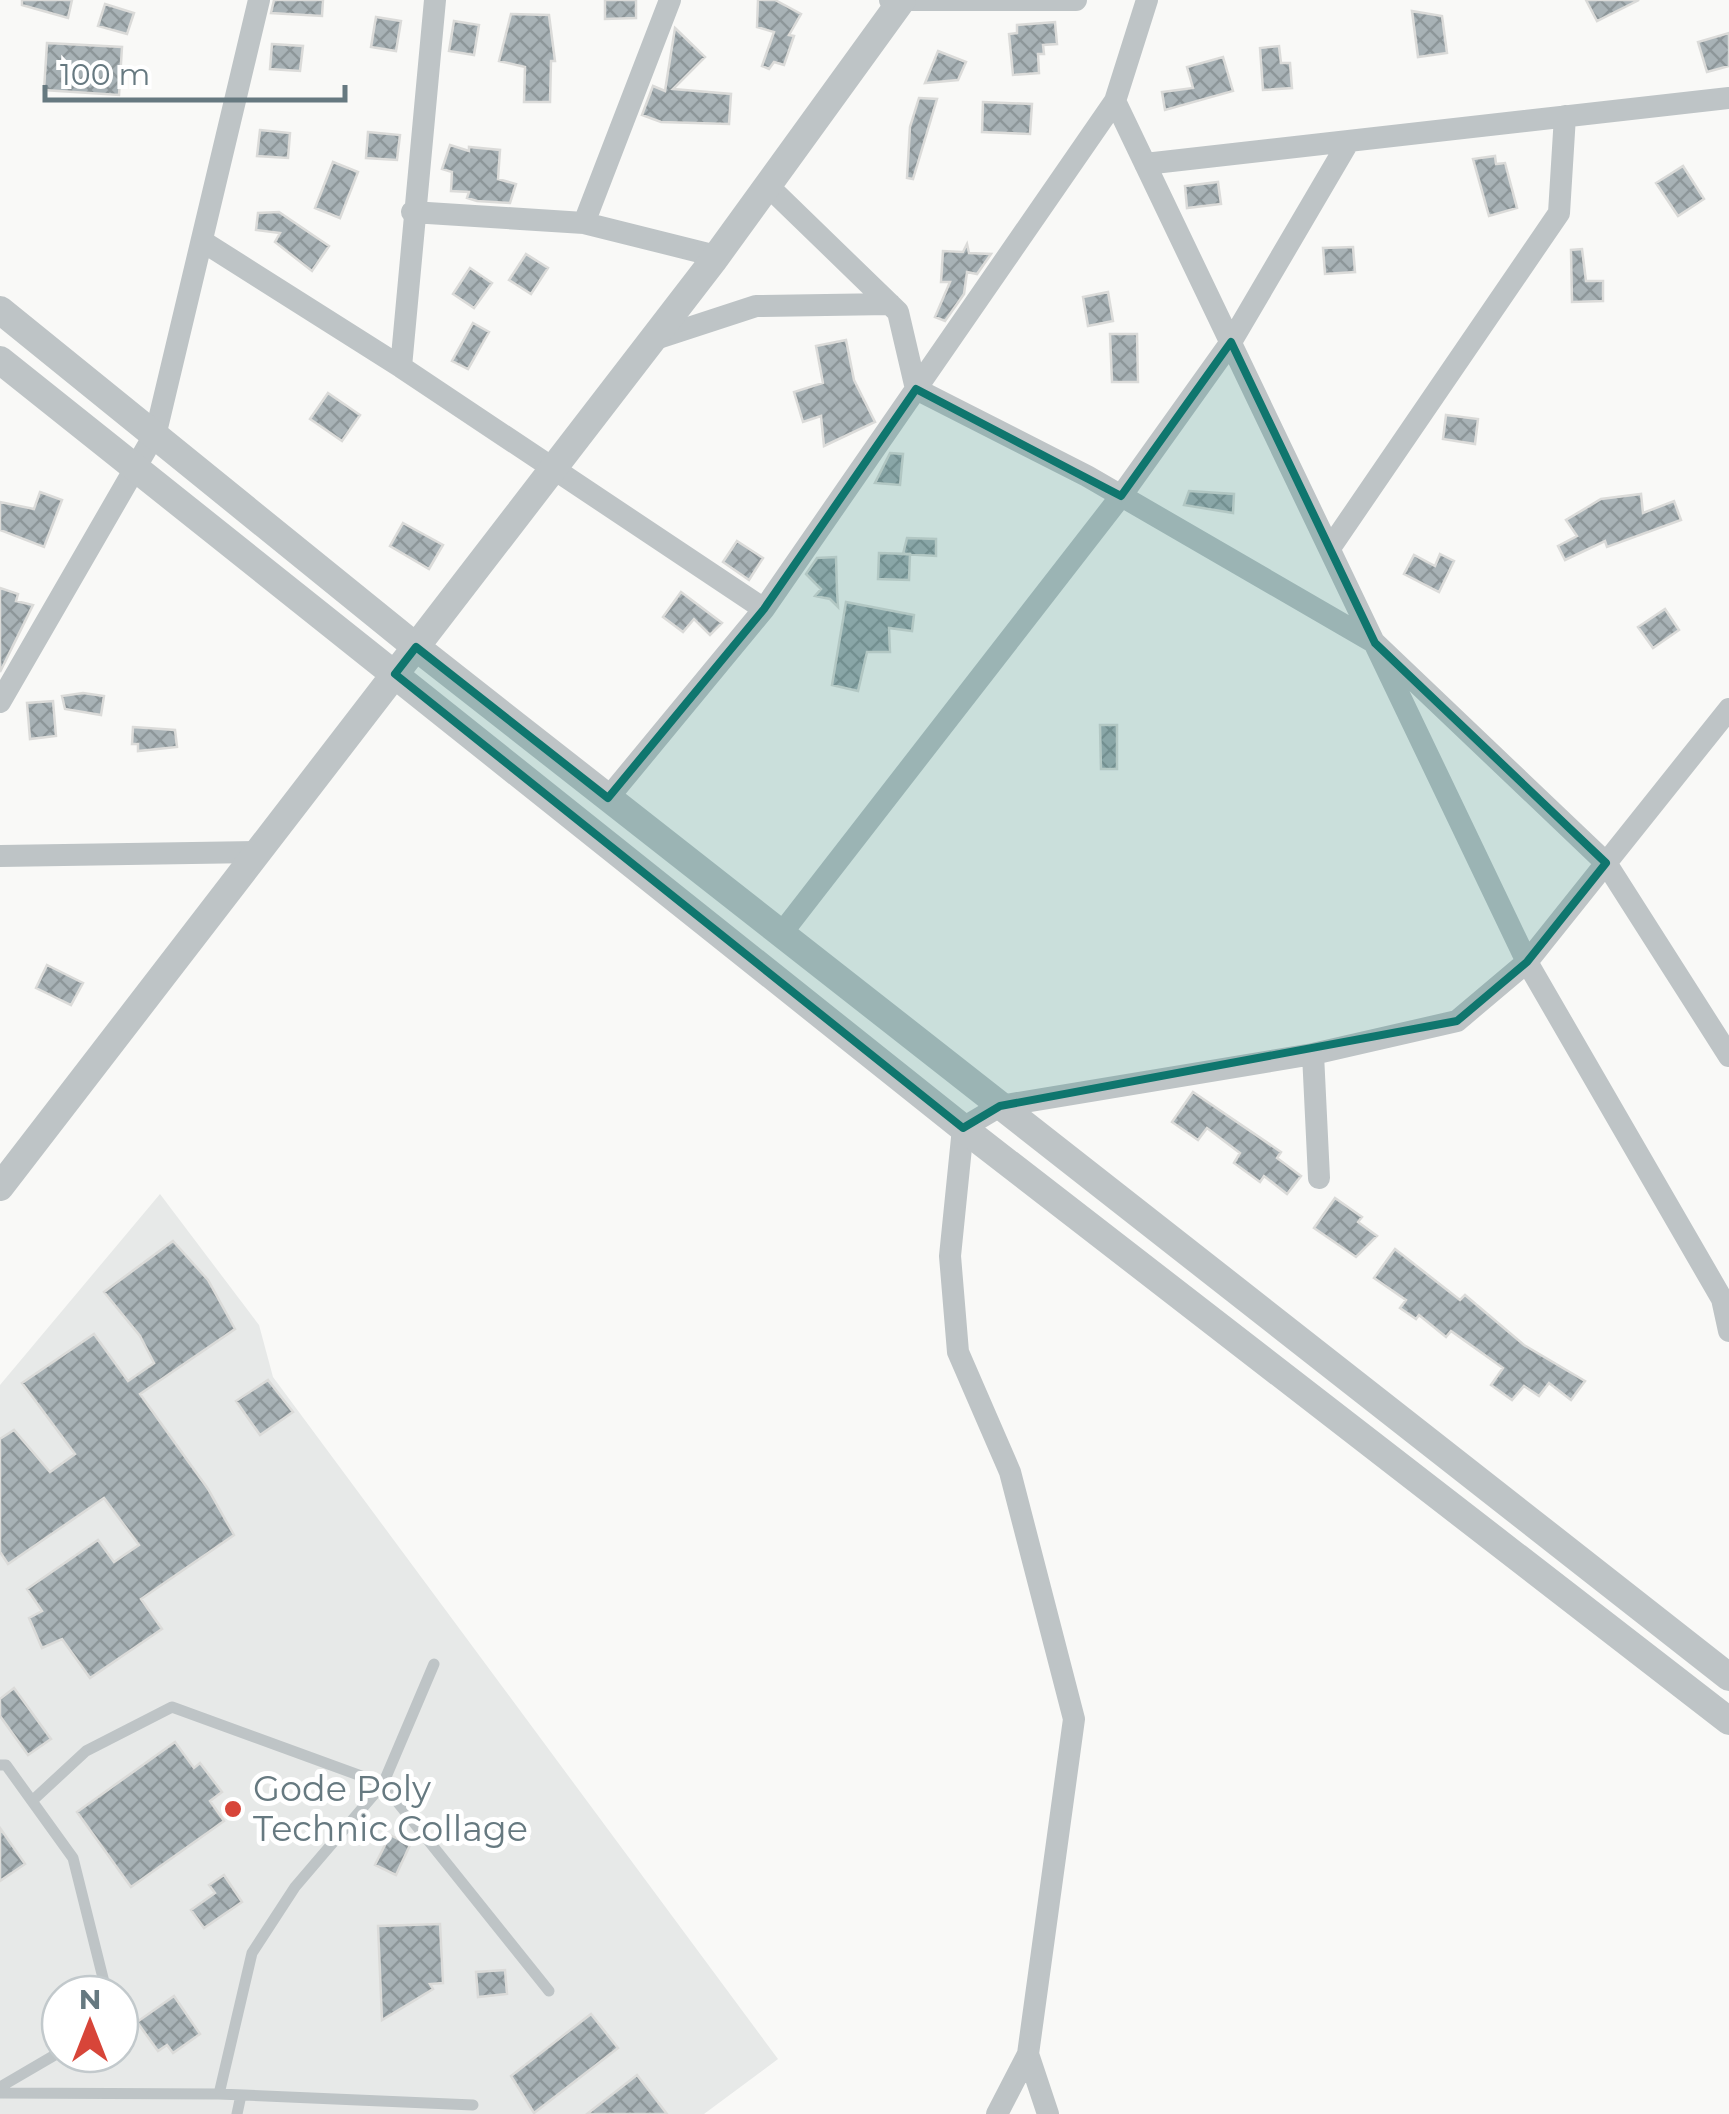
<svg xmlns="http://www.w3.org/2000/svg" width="1729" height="2114" viewBox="0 0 1729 2114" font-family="Montserrat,sans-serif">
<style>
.built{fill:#e7e9e8;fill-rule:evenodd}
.building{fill:url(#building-cross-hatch);stroke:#dbdbd9;stroke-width:2.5}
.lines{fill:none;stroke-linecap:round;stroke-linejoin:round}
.service{stroke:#bec4c6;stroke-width:11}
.minor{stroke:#bec4c6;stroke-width:22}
.tertiary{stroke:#bec4c6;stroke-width:28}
.marked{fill:#0f766e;fill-opacity:0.2;stroke:#0f766e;stroke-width:8;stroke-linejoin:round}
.poi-dot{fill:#d74539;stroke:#fff;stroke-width:4}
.labels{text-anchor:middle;stroke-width:10;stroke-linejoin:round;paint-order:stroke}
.poi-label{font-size:35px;fill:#667980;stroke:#fff;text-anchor:start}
</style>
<defs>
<pattern id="building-cross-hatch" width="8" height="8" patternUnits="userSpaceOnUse" patternTransform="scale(2.5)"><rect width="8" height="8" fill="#a8b2b6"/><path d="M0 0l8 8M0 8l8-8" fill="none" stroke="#8d9699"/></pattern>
</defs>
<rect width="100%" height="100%" fill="#f9f9f7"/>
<path class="built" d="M 160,1194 L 259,1325 L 273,1377 L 778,2059 L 704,2114 L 0,2114 L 0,1385 ZM 60,1994 L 120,1994 L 120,2054 L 60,2054 Z"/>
<path class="building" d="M 22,0 L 72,0 L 68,18 L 22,5 Z
M 274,0 L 323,0 L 322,16 L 271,13 Z
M 605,0 L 636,0 L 636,18 L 605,19 Z
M 758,0 L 775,0 L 801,14 L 789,35 L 794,36 L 784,65 L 774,62 L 769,69 L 762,66 L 774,32 L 757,27 Z
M 1586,0 L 1639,0 L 1597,21 Z
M 105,4 L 134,13 L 127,34 L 98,26 Z
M 1412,11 L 1442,16 L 1447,53 L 1418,57 Z
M 511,14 L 549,15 L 555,61 L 551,61 L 550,102 L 524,102 L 525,67 L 499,61 Z
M 376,17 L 401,21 L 396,51 L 371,47 Z
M 454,21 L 479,25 L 474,55 L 449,51 Z
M 1055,22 L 1057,44 L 1043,45 L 1044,54 L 1038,54 L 1039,73 L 1013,75 L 1009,34 L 1017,33 L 1017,25 Z
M 675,28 L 705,57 L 673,89 L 731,94 L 729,124 L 661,122 L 642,115 L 653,86 L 665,91 Z
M 1729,33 L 1729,66 L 1707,72 L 1698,42 Z
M 47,43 L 122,47 L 119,95 L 44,90 Z
M 272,44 L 303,46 L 300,71 L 270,69 Z
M 1279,46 L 1281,63 L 1290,63 L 1292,88 L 1263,90 L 1260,48 Z
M 938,51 L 966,62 L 958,80 L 925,83 Z
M 1223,57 L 1233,91 L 1165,110 L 1162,92 L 1193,88 L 1187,67 Z
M 919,98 L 937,99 L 913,179 L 907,178 L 910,127 Z
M 983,102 L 1032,104 L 1030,134 L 982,132 Z
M 260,130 L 290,133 L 288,158 L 257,156 Z
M 368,132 L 400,135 L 397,160 L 366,158 Z
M 450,145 L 469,151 L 469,147 L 500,150 L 498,179 L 516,184 L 510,203 L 477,201 L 467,198 L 469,192 L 451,191 L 452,172 L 442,169 Z
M 1495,156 L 1496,164 L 1505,163 L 1517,208 L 1489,216 L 1473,159 Z
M 333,162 L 358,172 L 340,218 L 315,208 Z
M 1683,166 L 1704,199 L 1678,216 L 1656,183 Z
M 1218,182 L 1221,204 L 1187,208 L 1185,186 Z
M 279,212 L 329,246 L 312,271 L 275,242 L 280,233 L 256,230 L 258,213 Z
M 967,244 L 969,253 L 991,254 L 977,274 L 967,272 L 964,294 L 945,321 L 935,317 L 950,282 L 941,282 L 943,251 L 963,252 Z
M 1353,247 L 1355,272 L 1325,274 L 1323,248 Z
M 1582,249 L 1586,281 L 1603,281 L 1603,301 L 1572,302 L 1571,250 Z
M 526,254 L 548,268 L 531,294 L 509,280 Z
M 470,268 L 492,283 L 474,308 L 453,294 Z
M 1108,292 L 1113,321 L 1088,326 L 1083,297 Z
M 473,323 L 489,332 L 468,369 L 452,361 Z
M 1110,334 L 1137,334 L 1138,382 L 1112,382 Z
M 846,340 L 854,380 L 875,422 L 824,446 L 821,416 L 803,422 L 794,392 L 823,383 L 816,346 Z
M 328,393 L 360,415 L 342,441 L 310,419 Z
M 1446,415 L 1478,419 L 1475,444 L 1443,439 Z
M 890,453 L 903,454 L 900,485 L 875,483 Z
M 1189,491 L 1234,494 L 1233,513 L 1184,505 Z
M 40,492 L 62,500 L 44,547 L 0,530 L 0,502 L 34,509 Z
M 1641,494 L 1643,513 L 1674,501 L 1681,520 L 1607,547 L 1605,541 L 1565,560 L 1558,546 L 1577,536 L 1566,520 L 1601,499 Z
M 403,523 L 443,545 L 429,569 L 390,546 Z
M 907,538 L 936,539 L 936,556 L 903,554 Z
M 737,541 L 763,558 L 749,580 L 723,562 Z
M 879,553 L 910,554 L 909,580 L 878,579 Z
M 1440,554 L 1454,561 L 1439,592 L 1404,574 L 1414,555 L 1435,566 Z
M 836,557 L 837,591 L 838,607 L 830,599 L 815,596 L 821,589 L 806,574 L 817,558 Z
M 0,588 L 18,594 L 16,601 L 33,605 L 0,672 Z
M 681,592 L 722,623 L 710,635 L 694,619 L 683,632 L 663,617 Z
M 846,602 L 914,615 L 912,631 L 889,628 L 890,652 L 867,652 L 858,691 L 832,685 Z
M 1665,609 L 1679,630 L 1653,648 L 1638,627 Z
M 83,693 L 104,696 L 101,715 L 65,709 L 62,696 Z
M 53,701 L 56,736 L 30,739 L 27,703 Z
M 1100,725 L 1117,725 L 1117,769 L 1101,769 Z
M 133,727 L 175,730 L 177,747 L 138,751 L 138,744 L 132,744 Z
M 47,965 L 83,983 L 71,1005 L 36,988 Z
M 1193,1092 L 1281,1152 L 1277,1158 L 1301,1176 L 1287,1194 L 1264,1176 L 1260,1182 L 1234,1163 L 1240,1153 L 1207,1128 L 1198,1140 L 1172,1122 Z
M 1335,1198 L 1362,1217 L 1358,1222 L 1377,1236 L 1356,1257 L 1314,1228 Z
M 173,1241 L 208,1280 L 235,1329 L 140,1394 L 208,1489 L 234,1535 L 141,1599 L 162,1629 L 90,1678 L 62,1639 L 42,1648 L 29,1618 L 42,1611 L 27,1589 L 98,1540 L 114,1562 L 139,1545 L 104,1498 L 8,1564 L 0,1552 L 0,1439 L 14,1430 L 50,1472 L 75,1454 L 22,1383 L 94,1334 L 128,1381 L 154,1363 L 140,1336 L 104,1292 Z
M 1395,1249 L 1460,1300 L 1465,1295 L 1524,1345 L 1585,1381 L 1571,1400 L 1549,1383 L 1539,1396 L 1524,1386 L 1512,1400 L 1491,1385 L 1503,1368 L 1451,1331 L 1446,1337 L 1419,1315 L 1416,1319 L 1400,1308 L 1406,1300 L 1374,1278 Z
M 268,1380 L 293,1412 L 260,1435 L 236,1401 Z
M 14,1688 L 51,1739 L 28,1755 L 0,1716 L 0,1699 Z
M 175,1742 L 194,1768 L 200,1763 L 222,1792 L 210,1801 L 224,1821 L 131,1887 L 77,1812 Z
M 0,1828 L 25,1864 L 0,1881 Z
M 390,1835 L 410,1845 L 396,1875 L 375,1865 Z
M 224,1875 L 242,1902 L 204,1928 L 191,1910 L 215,1893 L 209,1885 Z
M 440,1924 L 443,1983 L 430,1984 L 433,1989 L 382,2020 L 378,1926 Z
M 505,1970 L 507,1994 L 478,1997 L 476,1972 Z
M 174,1996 L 200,2034 L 173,2053 L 167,2045 L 158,2051 L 137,2022 Z
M 591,2014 L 618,2048 L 534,2113 L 511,2076 Z
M 637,2075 L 667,2114 L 587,2114 Z"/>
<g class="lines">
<path class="service" d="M 0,1765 L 6,1765 L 73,1858 L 107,1994
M 32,1801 L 86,1751 L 172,1707 L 383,1784 L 549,1991
M 0,2087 L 60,2052
M 0,2093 L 219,2094 L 252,1953 L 295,1887 L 383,1784 L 434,1664
M 219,2094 L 473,2105
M 237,2114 L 241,2095"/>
<path class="minor" d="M 890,0 L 1076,0
M 1147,0 L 1115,101 L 1527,962 L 1722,1299 L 1729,1331
M 1145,164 L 1729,98
M 767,185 L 898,312 L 916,389 L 1087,476 L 1375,643 L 1606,863 L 1729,1056
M 412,212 L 584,223 L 716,256
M 584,223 L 670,0
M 202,241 L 401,367 L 764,609 L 1115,101
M 652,340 L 756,306 L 890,304
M 401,367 L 435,0
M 1330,548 L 1559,213 L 1565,116
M 0,702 L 156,432 L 259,0
M 608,798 L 764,609
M 0,856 L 257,852
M 781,934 L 1121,496 L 1231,342 L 1349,141
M 1313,1054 L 1319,1178
M 1028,2054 L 1048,2114
M 997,2114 L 1028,2054 L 1074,1719 L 1010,1472 L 958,1352 L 950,1256 L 963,1128 L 1000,1106 L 1313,1054 L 1457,1021 L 1527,962 L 1729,709"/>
<path class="tertiary" d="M 0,310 L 416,647 L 1729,1677
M 0,360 L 963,1128 L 1729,1721
M 0,1187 L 713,261 L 902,0"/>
</g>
<path class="marked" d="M 1231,342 L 1375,643 L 1606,863 L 1527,962 L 1457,1021 L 1000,1106 L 963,1128 L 395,674 L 416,647 L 608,798 L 764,609 L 916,389 L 1121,496 Z"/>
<circle class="poi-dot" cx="233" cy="1809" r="10"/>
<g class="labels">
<g class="poi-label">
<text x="253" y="1801">Gode Poly<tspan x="253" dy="40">Technic Collage</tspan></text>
</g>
</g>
<g transform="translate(90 2024)"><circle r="48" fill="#ffffff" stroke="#c2c9cc" stroke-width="2.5"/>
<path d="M0-8L18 38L0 25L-18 38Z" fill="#d74539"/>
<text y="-15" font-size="28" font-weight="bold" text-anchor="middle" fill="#667980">N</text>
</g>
<path d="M45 85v15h300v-15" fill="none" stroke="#667980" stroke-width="5"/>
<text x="60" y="85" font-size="30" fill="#667980" stroke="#ffffff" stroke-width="8" paint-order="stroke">100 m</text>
</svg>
